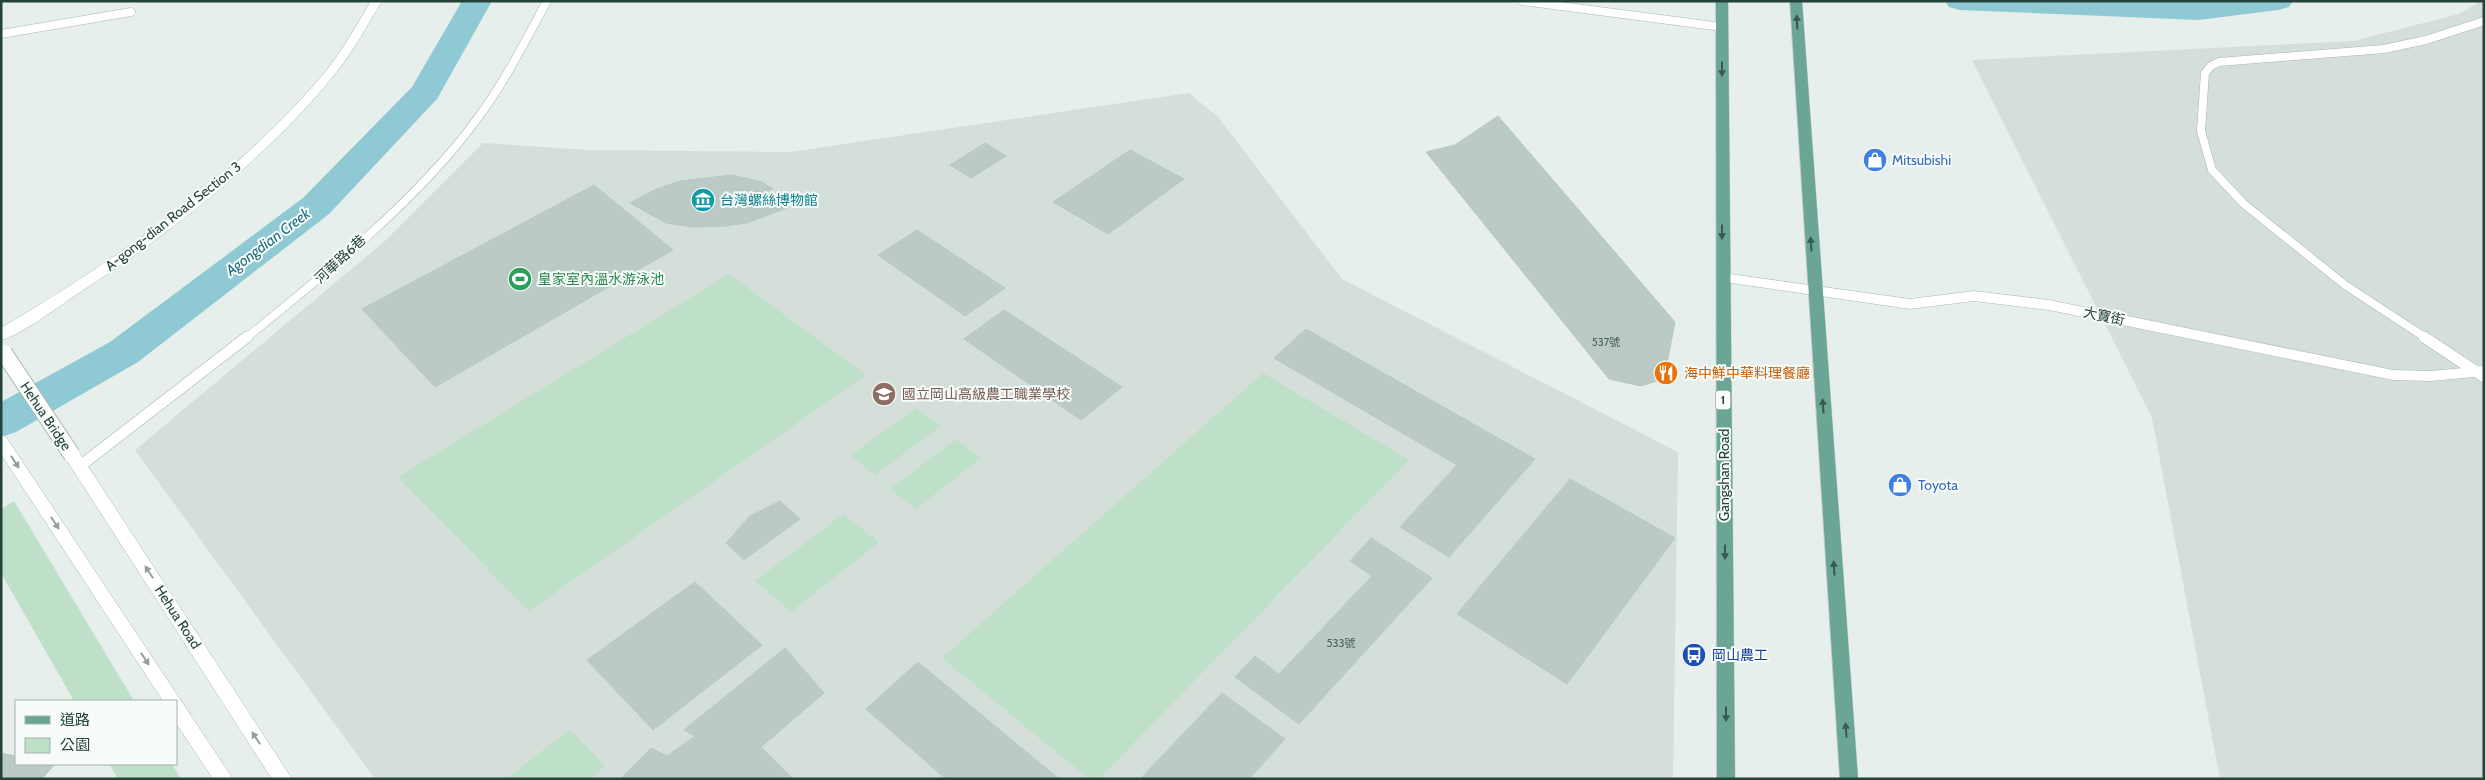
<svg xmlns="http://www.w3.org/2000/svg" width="2485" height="780" viewBox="0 0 2485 780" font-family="Cabin,'Noto Sans TC',sans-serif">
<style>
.built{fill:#d4dfda}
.green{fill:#bfe0c8}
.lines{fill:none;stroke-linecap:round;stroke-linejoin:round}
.river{fill:#8ec9d4;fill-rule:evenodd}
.building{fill:#bbcac4;stroke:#b8c9c2}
.service-far1-casing{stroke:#a8b8b2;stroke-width:9}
.service-casing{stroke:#a8b8b2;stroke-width:12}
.minor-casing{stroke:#a8b8b2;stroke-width:1}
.tertiary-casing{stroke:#a8b8b2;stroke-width:1}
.primary-casing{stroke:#c2cac8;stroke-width:1}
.service-far1{stroke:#fff;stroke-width:8}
.service{stroke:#fff;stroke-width:11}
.minor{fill:#fff;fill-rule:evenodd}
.tertiary{fill:#fff;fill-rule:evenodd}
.primary{fill:#6aa596;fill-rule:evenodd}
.tertiary-bridge-casing{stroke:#a8b8b2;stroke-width:18;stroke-linecap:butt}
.tertiary-bridge{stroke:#fff;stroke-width:16}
.oneway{fill:#365b51}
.oneway2{fill:#92a09c}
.labels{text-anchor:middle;stroke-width:4;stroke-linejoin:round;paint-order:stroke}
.number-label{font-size:11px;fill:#4a645c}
.shield{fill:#f7fbf9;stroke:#637a73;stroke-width:1}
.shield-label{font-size:12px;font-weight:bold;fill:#24423a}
.shop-label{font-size:14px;fill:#366cbe;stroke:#f7fbf9;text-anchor:start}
.culture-label{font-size:14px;fill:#0d838f;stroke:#f7fbf9;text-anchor:start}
.street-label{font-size:14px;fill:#24423a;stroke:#f7fbf9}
.leisure-label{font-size:14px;fill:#27864d;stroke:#f7fbf9;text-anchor:start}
.food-label{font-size:14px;fill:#c56008;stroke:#f7fbf9;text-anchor:start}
.education-label{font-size:14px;fill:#785e54;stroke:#f7fbf9;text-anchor:start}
.transit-label{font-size:14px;fill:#164399;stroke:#f7fbf9;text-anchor:start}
.water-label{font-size:15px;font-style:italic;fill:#1c6f80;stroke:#f7fbf9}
</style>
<rect width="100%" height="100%" fill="#e6efeb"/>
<path class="built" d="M 2481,1 L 2484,1 L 2484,779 L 2220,779 L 2152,418 L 1972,60 L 2353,41 L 2459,14 Z
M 1189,93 L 1218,117 L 1342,279 L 1678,452 L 1673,779 L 375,779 L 135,450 L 385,241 L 483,143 L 589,150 L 790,152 Z"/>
<path class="green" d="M 729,274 L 866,375 L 529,611 L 398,477 Z
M 1263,373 L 1409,460 L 1099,779 L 1089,779 L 942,658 Z
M 916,408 L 941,426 L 875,475 L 851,455 Z
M 956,439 L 981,458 L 916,509 L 890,489 Z
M 14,501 L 134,701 L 74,701 L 1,573 L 1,509 Z
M 843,514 L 879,542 L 791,612 L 755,581 Z
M 570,729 L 605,766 L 589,779 L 506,779 Z
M 109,764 L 172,764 L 181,779 L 118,779 Z"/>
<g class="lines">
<path class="river" d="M 462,1 L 492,1 L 437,99 L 329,214 L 138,362 L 16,432 L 1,437 L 1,402 L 110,342 L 303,198 L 412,87 Z
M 1945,1 L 2293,1 L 2289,7 L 2278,10 L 2199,20 L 1960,10 L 1949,7 Z"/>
</g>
<path class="building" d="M 1498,116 L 1675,322 L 1664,379 L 1641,386 L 1609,379 L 1426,152 L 1455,145 Z
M 985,143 L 1006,156 L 971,178 L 950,165 Z
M 1130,150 L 1184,179 L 1108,234 L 1053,202 Z
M 732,175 L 762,182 L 773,189 L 764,194 L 774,204 L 789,206 L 782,210 L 747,223 L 724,226 L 693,227 L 666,223 L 630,203 L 654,190 L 680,181 Z
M 594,185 L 673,250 L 435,387 L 362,309 Z
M 917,230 L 1005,288 L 965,316 L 878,255 Z
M 1004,310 L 1122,387 L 1081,420 L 964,339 Z
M 1306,329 L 1535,459 L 1449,557 L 1400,527 L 1457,465 L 1274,358 Z
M 1570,479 L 1675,538 L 1567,684 L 1457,614 Z
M 780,501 L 800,519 L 744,560 L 726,543 L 750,516 Z
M 1371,538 L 1432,578 L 1299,724 L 1235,677 L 1255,656 L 1279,674 L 1372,576 L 1350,561 Z
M 695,582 L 762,645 L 653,730 L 587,660 Z
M 785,648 L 824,693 L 761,747 L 793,779 L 620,779 L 651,748 L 667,756 L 695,736 L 684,730 Z
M 918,662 L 1059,779 L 946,779 L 866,709 Z
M 1222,693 L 1285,739 L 1249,779 L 1140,779 Z
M 1,753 L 16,756 L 16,764 L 54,765 L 42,779 L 1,779 Z"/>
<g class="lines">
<g class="service-far1-casing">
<path id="service-far1" d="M 1522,1 L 1722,27
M 1,34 L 131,12
M 246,338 C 323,276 419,199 477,119 C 505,82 525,41 547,1
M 2426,338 L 2345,285 L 2244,204 L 2212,170 L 2201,131 L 2205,73 L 2211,66 L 2219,62 L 2384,49 L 2426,40 L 2484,21"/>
</g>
<g class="service-casing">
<path id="service" d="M 2424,337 L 2484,377
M 80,466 L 247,337"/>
</g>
<g class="minor-casing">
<path id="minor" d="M 371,1 L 382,1 C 367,26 353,52 335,74 C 268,158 165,237 76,295 C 56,308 23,334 1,340 L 1,328 C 119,258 237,177 326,71 C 343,49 357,25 371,1 Z
M 1723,273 L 1910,299 L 1974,291 L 2049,300 L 2393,370 L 2431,371 L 2484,366 L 2484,376 L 2431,381 L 2393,380 L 2049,310 L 1974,301 L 1910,309 L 1718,281 L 1716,278 L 1718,275 Z"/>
</g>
<g class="tertiary-casing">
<path id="tertiary" d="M 1,435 L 6,437 L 233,779 L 213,779 L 176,723 L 176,701 L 163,701 L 1,454 Z
M 72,449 L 78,451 L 292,779 L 272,779 L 66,459 L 64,455 L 66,451 Z"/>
</g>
<g class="primary-casing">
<path id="primary" d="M 1716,1 L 1728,1 L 1735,779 L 1717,779 Z
M 1790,1 L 1802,1 L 1858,779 L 1840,779 Z"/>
</g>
<use href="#service-far1" class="service-far1"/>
<use href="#service" class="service"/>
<use href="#minor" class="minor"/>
<use href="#tertiary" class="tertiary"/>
<use href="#primary" class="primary"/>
<g class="tertiary-bridge-casing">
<path id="tertiary-bridge" d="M 4,353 L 72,455"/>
</g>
<use href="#tertiary-bridge" class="tertiary-bridge"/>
</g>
<defs><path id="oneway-solid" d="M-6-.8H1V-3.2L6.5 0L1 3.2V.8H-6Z" transform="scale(1.25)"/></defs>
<g class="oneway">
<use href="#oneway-solid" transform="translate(1797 22) rotate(-93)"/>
<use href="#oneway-solid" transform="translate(1722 69) rotate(90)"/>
<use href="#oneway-solid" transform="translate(1722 232) rotate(90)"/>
<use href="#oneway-solid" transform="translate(1811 244) rotate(-94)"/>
<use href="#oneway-solid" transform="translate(1823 406) rotate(-94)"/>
<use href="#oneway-solid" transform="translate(1725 552) rotate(90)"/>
<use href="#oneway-solid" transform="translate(1834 568) rotate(-94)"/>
<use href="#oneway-solid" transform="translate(1726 714) rotate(90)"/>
<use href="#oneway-solid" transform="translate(1846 730) rotate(-94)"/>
</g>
<g class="oneway2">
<use href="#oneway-solid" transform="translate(15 462) rotate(57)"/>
<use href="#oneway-solid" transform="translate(55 523) rotate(57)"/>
<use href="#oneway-solid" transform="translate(149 572) rotate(-123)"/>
<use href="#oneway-solid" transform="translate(145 659) rotate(57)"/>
<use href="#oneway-solid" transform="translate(256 738) rotate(-123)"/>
</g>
<defs>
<g id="shop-disc" transform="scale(1.25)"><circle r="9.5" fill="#3f7fe0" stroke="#f7fbf9"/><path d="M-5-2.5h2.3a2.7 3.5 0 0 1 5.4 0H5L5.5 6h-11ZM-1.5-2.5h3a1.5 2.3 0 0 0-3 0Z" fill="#fff"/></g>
<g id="museum-disc" transform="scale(1.25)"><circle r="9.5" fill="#0f9aa8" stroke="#f7fbf9"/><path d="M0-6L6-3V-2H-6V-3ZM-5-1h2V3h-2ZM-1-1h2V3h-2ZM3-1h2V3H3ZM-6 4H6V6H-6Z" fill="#fff"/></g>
<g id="stadium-disc" transform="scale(1.25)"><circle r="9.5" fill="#2e9e5b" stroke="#f7fbf9"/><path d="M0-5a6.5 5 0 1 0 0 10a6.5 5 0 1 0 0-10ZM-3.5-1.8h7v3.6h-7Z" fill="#fff"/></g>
<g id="restaurant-disc" transform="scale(1.25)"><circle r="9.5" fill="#e8710a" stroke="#f7fbf9"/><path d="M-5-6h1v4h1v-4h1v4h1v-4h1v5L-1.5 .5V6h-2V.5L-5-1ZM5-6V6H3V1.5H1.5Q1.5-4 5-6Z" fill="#fff"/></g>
<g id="school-disc" transform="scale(1.25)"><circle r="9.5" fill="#8d6e63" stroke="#f7fbf9"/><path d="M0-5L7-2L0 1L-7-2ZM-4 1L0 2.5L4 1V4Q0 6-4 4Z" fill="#fff"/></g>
<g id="bus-disc" transform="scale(1.25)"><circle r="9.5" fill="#1a4fb4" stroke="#f7fbf9"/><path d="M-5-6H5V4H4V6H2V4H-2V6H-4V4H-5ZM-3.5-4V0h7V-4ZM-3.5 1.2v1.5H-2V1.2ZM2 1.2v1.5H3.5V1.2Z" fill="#fff"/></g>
</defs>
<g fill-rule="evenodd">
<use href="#shop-disc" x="1875" y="160"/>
<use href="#museum-disc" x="703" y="200"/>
<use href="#stadium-disc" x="520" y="279"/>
<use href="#restaurant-disc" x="1666" y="373"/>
<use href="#school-disc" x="884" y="394"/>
<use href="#shop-disc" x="1900" y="485"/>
<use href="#bus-disc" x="1694" y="655"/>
</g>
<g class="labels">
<g class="number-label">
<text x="1606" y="346">537號</text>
<text x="1341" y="647">533號</text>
</g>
<rect class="shield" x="1715.5" y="390.5" width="15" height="19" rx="4"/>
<g class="shield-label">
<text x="1723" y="404">1</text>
</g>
<g class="shop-label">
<text x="1892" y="165">Mitsubishi</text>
<text x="1918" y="490">Toyota</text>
</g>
<g class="culture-label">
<text x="720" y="205">台灣螺絲博物館</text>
</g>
<g class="street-label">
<text transform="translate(173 216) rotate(-38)" y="5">A-gong-dian Road Section 3</text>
<text transform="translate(340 259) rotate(-43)" y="5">河華路6巷</text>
<text transform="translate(2104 316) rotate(12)" y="5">大寶街</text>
<text transform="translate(46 416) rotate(56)" y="5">Hehua Bridge</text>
<text transform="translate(1724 475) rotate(-90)" y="5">Gangshan Road</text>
<text transform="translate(178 617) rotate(57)" y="5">Hehua Road</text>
</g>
<g class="leisure-label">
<text x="538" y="284">皇家室內溫水游泳池</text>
</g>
<g class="food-label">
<text x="1684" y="378">海中鮮中華料理餐廳</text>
</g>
<g class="education-label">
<text x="902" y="399">國立岡山高級農工職業學校</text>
</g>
<g class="transit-label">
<text x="1712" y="660">岡山農工</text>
</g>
<g class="water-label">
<text transform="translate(268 242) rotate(-37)" y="5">Agongdian Creek</text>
</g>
</g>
<rect width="2485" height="780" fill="none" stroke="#24423a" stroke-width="5"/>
<rect x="15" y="700" width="162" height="65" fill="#f7fbf9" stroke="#a3b1ad"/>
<rect x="25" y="716" width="25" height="8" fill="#6aa596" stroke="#a3b1ad"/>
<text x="60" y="725" font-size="15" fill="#24423a">道路</text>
<rect x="25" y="738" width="25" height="15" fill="#bfe0c8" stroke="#a3b1ad"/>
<text x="60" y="750" font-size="15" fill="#24423a">公園</text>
</svg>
